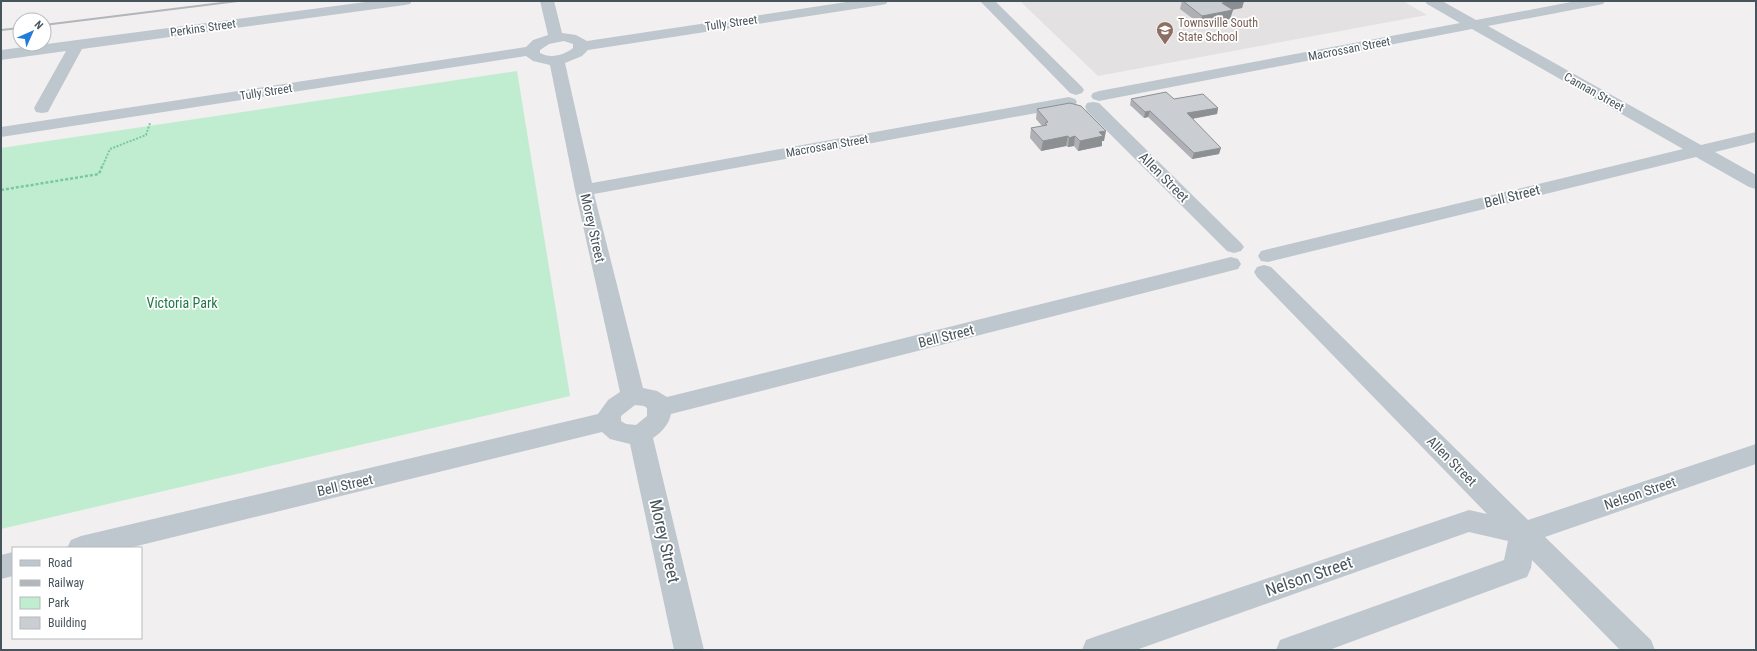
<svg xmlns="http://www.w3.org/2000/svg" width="1757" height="651" viewBox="0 0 1757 651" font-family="'Roboto Condensed',sans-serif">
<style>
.education{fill:#e3e1e1}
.green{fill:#c0edcf}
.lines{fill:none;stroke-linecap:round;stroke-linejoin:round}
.path-far1{stroke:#7ac99e;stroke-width:2;stroke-dasharray:2 1.5;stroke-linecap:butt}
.path{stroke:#7ac99e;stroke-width:2.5;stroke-dasharray:3 2;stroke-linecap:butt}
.street{fill:#bec7ce;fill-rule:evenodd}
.rail{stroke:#b2b5b9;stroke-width:2}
.wall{fill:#aeb0b5}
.shaded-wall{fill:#8d9093}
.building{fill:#cacdd2;stroke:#8d9093}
.labels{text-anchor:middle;stroke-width:3.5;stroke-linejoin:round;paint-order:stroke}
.far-street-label{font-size:12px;fill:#48545c;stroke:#fff}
.far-education-label{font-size:12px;fill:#785e54;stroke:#fff;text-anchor:start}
.street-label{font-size:14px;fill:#48545c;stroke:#fff}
.park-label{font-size:14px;fill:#1c7b46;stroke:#fff}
.near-street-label{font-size:17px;fill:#48545c;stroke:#fff}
</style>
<rect width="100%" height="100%" fill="#f2eff0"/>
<path class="education" d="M 1020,1 L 1403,1 L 1427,15 L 1098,76 Z"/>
<path class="green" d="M 517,71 L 570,396 L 1,529 L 1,148 Z"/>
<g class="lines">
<path class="path-far1" d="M 103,165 L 110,149 L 146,135 L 150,123"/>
<path class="path" d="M 1,190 L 99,174 L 103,164"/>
<path class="street" d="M 373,1 L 412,1 L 410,4 L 405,5 L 82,49 L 50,108 L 48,112 L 42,113 L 36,112 L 34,108 L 66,51 L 1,60 L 1,50 Z
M 540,1 L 554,1 L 562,33 L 576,35 L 587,41 L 853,1 L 888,1 L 886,4 L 881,5 L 588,50 L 582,56 L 565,63 L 592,183 L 1069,97 L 1075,99 L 1077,102 L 1075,105 L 1069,107 L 594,194 L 643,388 L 657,391 L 667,397 L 1231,257 L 1238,259 L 1241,264 L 1238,269 L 671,414 C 669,424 662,432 653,438 L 704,650 L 674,650 L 630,444 L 610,439 L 602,432 L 129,548 L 67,548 L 71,540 L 81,536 L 598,414 L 608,400 L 620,392 L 575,190 L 550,65 L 533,61 L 526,56 L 1,137 L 1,127 L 526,47 L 533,40 L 548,35 ZM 564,41 L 573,44 L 573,48 C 564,55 551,59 540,53 L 540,50 L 549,44 ZM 635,405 L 644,406 L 647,408 L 647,416 L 636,425 L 626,424 L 621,421 L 621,416 Z
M 980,1 L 995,1 L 1082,87 L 1084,90 L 1082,93 L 1076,95 L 1070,93 Z
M 1425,1 L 1442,1 L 1476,20 L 1576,1 L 1605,1 L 1603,4 L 1598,5 L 1488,26 L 1701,145 L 1756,132 L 1756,142 L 1715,152 L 1756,175 L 1756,189 L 1749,187 L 1696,157 L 1268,262 L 1261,261 L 1258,256 L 1261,251 L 1683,149 L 1472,29 L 1099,101 L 1093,99 L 1091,96 L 1093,93 L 1099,91 L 1460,23 L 1427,4 Z
M 1093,102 L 1099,103 L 1241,243 L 1244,247 L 1241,251 L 1234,253 L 1227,251 L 1087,111 L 1085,107 L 1087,103 Z
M 1264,265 L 1271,267 L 1528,520 L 1756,444 L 1756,464 L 1545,537 L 1651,640 L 1655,650 L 1620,650 L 1532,560 L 1531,568 L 1527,577 L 1329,650 L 1276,650 L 1280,640 L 1504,560 L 1508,541 L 1469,532 L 1136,650 L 1082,650 L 1086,640 L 1097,636 L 1469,510 L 1487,514 L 1257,277 L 1254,272 L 1257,267 Z
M 13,552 L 13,576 L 1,579 L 1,555 Z"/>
<path class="rail" d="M 44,25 L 238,1
M 1,30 L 20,28"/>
</g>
<path class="wall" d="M 1182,1 L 1244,1 L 1242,8 L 1231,10 L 1233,10 L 1230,19 L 1200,24 L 1180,9 Z
M 1131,99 L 1174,99 L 1218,108 L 1217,114 L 1192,119 L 1219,154 L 1192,159 L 1148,117 L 1144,118 L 1130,105 Z
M 1037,109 L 1104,141 L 1102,141 L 1102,146 L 1078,151 L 1074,146 L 1068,147 L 1066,146 L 1041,151 L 1030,138 L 1031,128 L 1042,126 L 1036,119 Z"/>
<path class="shaded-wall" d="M 1234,1 L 1244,1 L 1242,8 L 1220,12 L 1222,3 Z
M 1233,10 L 1230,19 L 1200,24 L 1202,16 Z
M 1218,108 L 1217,114 L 1185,120 L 1187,113 Z
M 1150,111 L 1148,117 L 1144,118 L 1145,112 Z
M 1106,131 L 1104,141 L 1102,141 L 1102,146 L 1078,151 L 1080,141 L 1099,132 Z
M 1068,136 L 1066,146 L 1041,151 L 1043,141 Z
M 1075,136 L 1074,146 L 1068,147 L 1069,138 Z
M 1221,148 L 1219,154 L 1192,159 L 1194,153 Z"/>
<path class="building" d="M 1183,1 L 1234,1 L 1222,3 L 1233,10 L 1202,16 Z
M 1166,92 L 1174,99 L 1203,94 L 1218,108 L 1187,113 L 1221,148 L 1194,153 L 1150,111 L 1145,112 L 1131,99 Z
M 1070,103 L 1081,106 L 1106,131 L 1099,132 L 1103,136 L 1080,141 L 1075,136 L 1069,138 L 1068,136 L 1043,141 L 1031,128 L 1047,125 L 1045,123 L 1048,122 L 1037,109 Z"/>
<defs>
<g id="school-pin" transform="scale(0.9)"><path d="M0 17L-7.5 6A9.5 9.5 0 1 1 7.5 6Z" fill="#8d6e63" stroke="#fff"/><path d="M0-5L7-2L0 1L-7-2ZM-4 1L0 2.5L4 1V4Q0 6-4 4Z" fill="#fff"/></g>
</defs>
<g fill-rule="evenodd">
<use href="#school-pin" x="1165" y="30"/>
</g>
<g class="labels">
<g class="far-street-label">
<text transform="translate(731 23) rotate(-8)" y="4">Tully Street</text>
<text transform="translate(203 28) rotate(-8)" y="4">Perkins Street</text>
<text transform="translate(1349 49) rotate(-11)" y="4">Macrossan Street</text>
<text transform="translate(266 92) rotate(-9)" y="4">Tully Street</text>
<text transform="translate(1594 92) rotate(29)" y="4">Cannan Street</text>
<text transform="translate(827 146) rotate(-10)" y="4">Macrossan Street</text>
</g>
<g class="far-education-label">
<text x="1178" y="27">Townsville South<tspan x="1178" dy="14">State School</tspan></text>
</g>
<g class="street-label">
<text transform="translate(1164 177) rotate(45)" y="5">Allen Street</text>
<text transform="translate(1512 196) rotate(-14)" y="5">Bell Street</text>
<text transform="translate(593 228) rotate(77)" y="5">Morey Street</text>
<text transform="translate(946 336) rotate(-14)" y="5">Bell Street</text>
<text transform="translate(1452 461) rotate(45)" y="5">Allen Street</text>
<text transform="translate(345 485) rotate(-13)" y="5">Bell Street</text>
<text transform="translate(1640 493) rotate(-19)" y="5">Nelson Street</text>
</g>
<g class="park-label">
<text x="182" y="308">Victoria Park</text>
</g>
<g class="near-street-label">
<text transform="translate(665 541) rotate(77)" y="6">Morey Street</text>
<text transform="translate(1309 576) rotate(-19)" y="6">Nelson Street</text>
</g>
</g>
<rect width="1757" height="651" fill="none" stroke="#48545c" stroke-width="4"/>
<rect x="12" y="547" width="130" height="92" fill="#ffffff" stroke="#b6bbbe"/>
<rect x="20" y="560" width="20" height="6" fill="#bec7ce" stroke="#b6bbbe"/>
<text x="48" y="567" font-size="12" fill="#48545c">Road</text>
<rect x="20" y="580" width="20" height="6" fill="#b2b5b9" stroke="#b6bbbe"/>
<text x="48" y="587" font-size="12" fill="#48545c">Railway</text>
<rect x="20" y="597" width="20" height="12" fill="#c0edcf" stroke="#b6bbbe"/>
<text x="48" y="607" font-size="12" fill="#48545c">Park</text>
<rect x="20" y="617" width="20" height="12" fill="#cacdd2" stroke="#b6bbbe"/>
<text x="48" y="627" font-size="12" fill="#48545c">Building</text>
<g transform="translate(32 32) rotate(45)"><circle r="19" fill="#ffffff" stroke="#b6bbbe"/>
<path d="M0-3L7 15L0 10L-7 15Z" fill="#227cd9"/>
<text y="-6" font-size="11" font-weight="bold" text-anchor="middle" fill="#48545c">N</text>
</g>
</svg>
